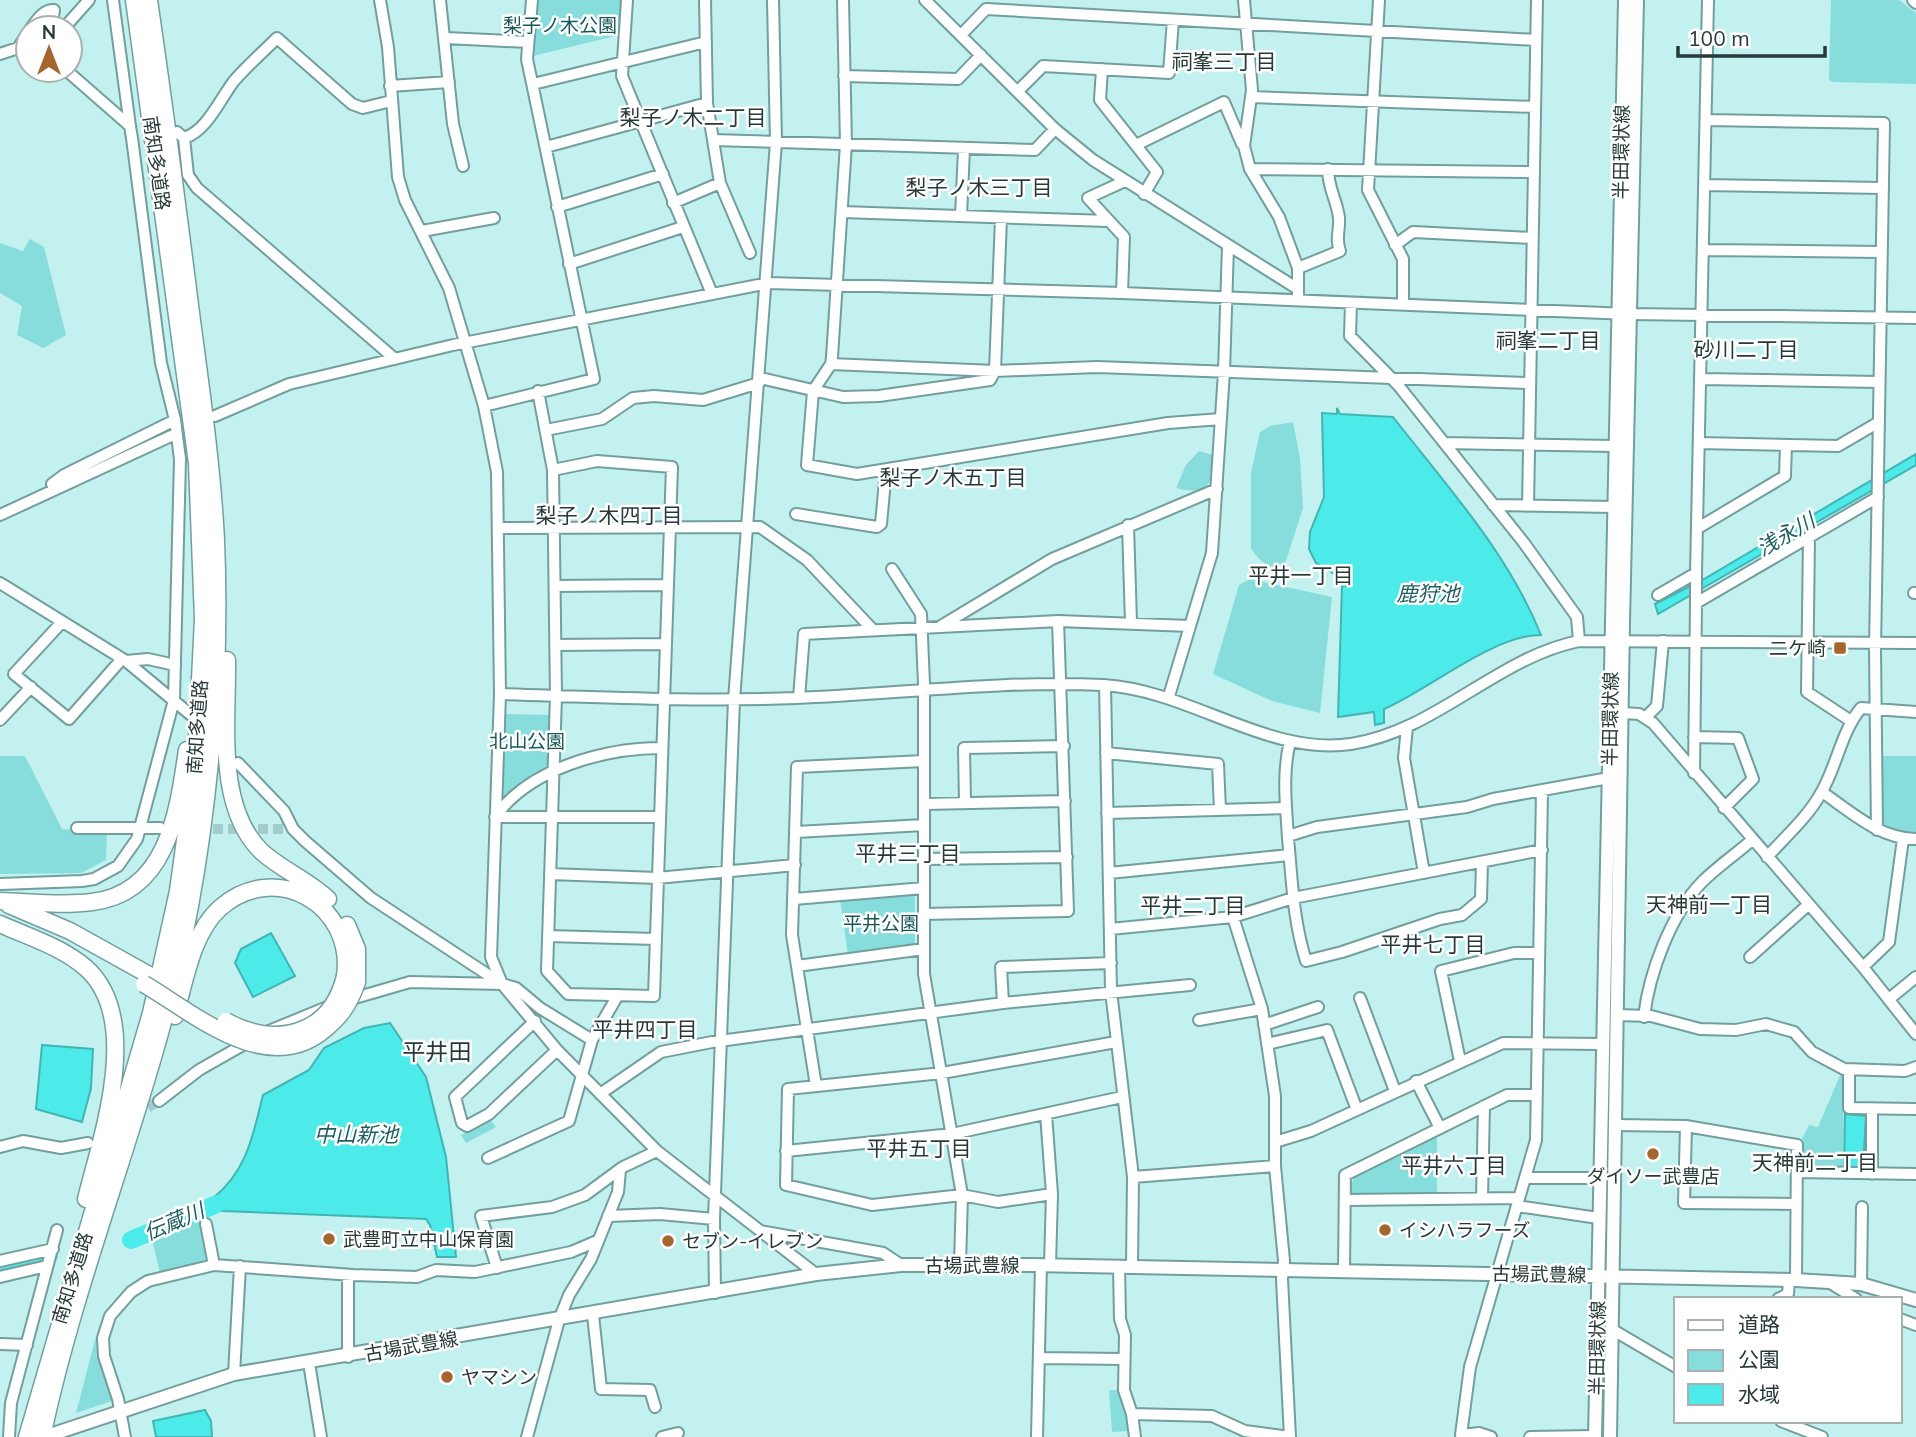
<svg xmlns="http://www.w3.org/2000/svg" width="1916" height="1437" viewBox="0 0 1916 1437" font-family="Mulish,'Noto Sans JP',sans-serif">
<style>
.green{fill:#86dddc}
.water{fill:#4ceae9;stroke:#41b5b4;stroke-width:2}
.lines{fill:none;stroke-linecap:round;stroke-linejoin:round}
.river{stroke:#4ceae9;stroke-width:18}
.minor-tunnel{stroke:#a3cccb;stroke-width:10;stroke-dasharray:10 5;stroke-linecap:butt}
.minor-casing{stroke:#729f9e;stroke-width:14}
.major-casing{stroke:#729f9e;stroke-width:16}
.highway-casing{stroke:#729f9e;stroke-width:19}
.minor{stroke:#fff;stroke-width:10}
.major{stroke:#fff;stroke-width:12}
.highway{stroke:#fff;stroke-width:16}
.highway-bridge-casing{stroke:#729f9e;stroke-width:19;stroke-linecap:butt}
.highway-bridge{stroke:#fff;stroke-width:16}
.poi-dot{fill:#a5652f;stroke:#fff;stroke-width:2.5}
.labels{text-anchor:middle;stroke-width:5;stroke-linejoin:round;paint-order:stroke}
.park-label{font-size:19px;fill:#165857;stroke:#fff}
.street-label{font-size:19px;fill:#273a39;stroke:#fff}
.poi-label{font-size:19px;fill:#273a39;stroke:#fff;text-anchor:start}
.neighbourhood-label{font-size:21px;fill:#273a39;stroke:#fff}
.water-label{font-size:21px;font-style:italic;fill:#1f5e5e;stroke:#fff}
.quarter-label{font-size:23px;fill:#273a39;stroke:#fff}
</style>
<rect width="100%" height="100%" fill="#c2f1f0"/>
<path class="green" d="M 537,0 L 622,0 L 619,35 L 533,56 Z
M 1831,0 L 1899,0 L 1916,13 L 1916,84 L 1832,82 L 1829,79 Z
M 30,239 L 44,247 L 66,335 L 43,348 L 17,335 L 22,306 L 0,293 L 0,243 L 23,251 Z
M 1293,422 L 1300,458 L 1303,508 L 1285,564 L 1280,569 C 1267,567 1257,559 1251,548 L 1251,473 L 1260,432 L 1270,426 Z
M 1199,451 L 1213,455 C 1211,486 1210,496 1176,488 L 1186,465 Z
M 1250,579 L 1332,597 L 1320,713 L 1272,701 L 1213,674 L 1239,585 Z
M 504,714 L 551,715 L 549,767 L 509,798 L 502,798 Z
M 0,756 L 25,756 L 62,829 L 107,832 L 106,860 L 81,873 L 0,874 Z
M 1881,756 L 1916,756 L 1916,834 L 1884,828 L 1882,823 Z
M 912,893 L 915,896 L 915,943 L 912,946 L 848,955 L 840,899 Z
M 1841,1073 L 1844,1074 L 1843,1167 L 1805,1167 L 1801,1165 L 1801,1141 L 1809,1125 L 1818,1127 Z
M 490,1119 L 496,1127 L 466,1143 L 461,1135 Z
M 1437,1135 L 1437,1193 L 1353,1194 L 1350,1191 L 1354,1176 Z
M 199,1221 L 208,1259 L 160,1273 L 152,1239 Z
M 96,1336 L 118,1399 L 76,1413 Z
M 1109,1390 L 1118,1390 L 1127,1416 L 1129,1431 L 1112,1432 Z"/>
<path class="water" d="M 1337,408 L 1340,414 L 1393,417 C 1447,486 1508,553 1541,635 C 1493,635 1430,689 1384,709 L 1384,723 L 1375,725 L 1374,712 L 1338,717 L 1342,586 L 1348,586 L 1348,582 L 1316,563 L 1309,549 L 1310,532 L 1324,497 L 1322,413 L 1337,414 Z
M 1916,454 L 1916,465 L 1658,614 L 1655,604 L 1704,579 Z
M 271,933 L 295,976 L 253,997 L 235,963 L 241,949 Z
M 390,1023 L 426,1077 L 446,1157 L 456,1257 L 437,1257 L 430,1225 L 426,1219 L 222,1211 L 213,1198 C 247,1171 253,1135 263,1095 L 309,1070 L 324,1048 L 364,1028 Z
M 42,1045 L 93,1049 L 91,1088 L 82,1122 L 36,1109 Z
M 1845,1114 L 1866,1116 L 1863,1167 L 1844,1167 Z
M 205,1410 L 211,1421 L 212,1437 L 156,1437 L 153,1421 Z"/>
<g class="lines">
<path class="river" d="M 131,1240 L 217,1204
M 0,1267 L 49,1256"/>
<path class="minor-tunnel" d="M 198,829 L 284,829
M 135,1115 L 159,1101"/>
<g class="minor-casing">
<path id="minor" d="M 113,0 L 130,126
M 380,0 L 388,47 L 398,177 L 405,200 L 449,288 L 484,406 L 497,472 L 500,694 L 491,957 L 502,984
M 440,0 L 453,124 L 463,166
M 627,0 L 622,76 L 712,294
M 705,0 L 707,103 L 720,183 L 750,253
M 843,0 L 846,144 L 832,357 L 831,364 L 813,391 L 807,465 L 857,474 L 1168,423 L 1221,419
M 925,0 L 1055,129 L 1093,160 L 1298,289 L 1298,300
M 1244,0 L 1252,90 L 1244,146 L 1250,169 L 1279,217 L 1298,268 L 1298,289
M 1379,0 L 1368,190 L 1403,259 L 1403,305
M 1913,0 L 1916,3
M 31,28 C 38,19 43,10 54,10 L 51,28
M 64,28 L 89,0
M 961,35 L 986,9 L 1536,40
M 446,38 L 528,42
M 0,54 L 18,48 L 28,33
M 1102,69 L 1100,100 L 1157,172 L 1144,194
M 844,76 L 958,79 L 981,55
M 533,84 L 706,42
M 390,86 L 449,82
M 1018,91 L 1043,66 L 1169,73 L 1173,20
M 1251,97 L 1535,107
M 1706,120 L 1884,123 L 1875,649 L 1877,830
M 177,132 L 184,138 C 207,131 220,99 234,81 C 247,66 263,52 277,38 L 352,104 L 363,108 L 391,101
M 184,138 L 188,175 L 197,188 L 395,359
M 713,140 L 1035,150 L 1055,129
M 1136,145 L 1224,102 L 1242,144
M 546,147 L 707,103
M 1250,169 L 1533,172
M 1704,185 L 1883,188
M 673,203 L 720,183
M 557,207 L 663,174
M 842,212 L 1108,221
M 961,216 L 964,149
M 422,231 L 494,218
M 1395,245 L 1413,232 L 1532,238
M 1703,250 L 1882,252
M 569,264 L 683,227
M 1298,268 L 1340,251 C 1335,238 1340,231 1339,218 C 1337,200 1328,189 1328,169
M 1122,293 L 1124,237 L 1088,198 L 1125,181
M 1351,303 L 1350,336 L 1398,385 L 1524,543 L 1577,617 L 1579,641
M 831,364 L 995,371 L 1097,367 L 1529,383
M 760,378 L 843,397 L 879,396 L 990,380 L 995,371 L 1001,218
M 1701,379 L 1879,382
M 538,391 L 553,470 L 556,696 L 547,971 L 568,994 L 654,996 L 672,467 L 597,461 L 553,470
M 484,406 L 594,379 L 527,59 L 532,0
M 215,416 L 289,384 L 453,345 L 768,283 L 1122,293 L 1629,314 L 1916,318
M 546,430 L 602,419 L 633,398 L 654,396 L 703,400 L 759,383
M 1445,443 L 1615,446
M 1699,443 L 1838,446 L 1879,422
M 54,490 L 52,484 L 64,475 L 175,420
M 1493,505 L 1614,507
M 1528,506 L 1537,0
M 796,514 L 877,527 L 881,524 L 886,470
M 0,515 L 171,436
M 1128,525 L 1131,623
M 500,528 L 760,527 L 807,560 L 873,630
M 1698,528 L 1785,476 L 1786,445
M 1809,537 L 1807,692 L 1851,721
M 892,569 L 921,614 L 924,684 L 924,974 L 962,1195 L 960,1264
M 1696,573 L 1696,603
M 0,583 L 126,661 L 191,715
M 555,586 L 667,585
M 1914,593 L 1916,593
M 1658,595 L 1696,573 L 1708,0
M 62,622 L 14,674 L 69,719 L 121,660
M 941,626 L 1052,559 L 1217,489
M 556,645 L 665,644
M 126,661 L 148,659 L 175,665
M 1105,685 L 1111,991 L 1133,1177 L 1132,1266
M 500,694 C 598,697 697,702 796,698 C 898,694 1002,680 1103,685 C 1190,690 1266,756 1351,744 C 1436,731 1496,658 1579,641 L 1916,643
M 1169,696 L 1212,553 L 1224,372 L 1228,246
M 799,698 L 804,634 L 1058,621 L 1190,626
M 1622,713 L 1639,714 L 1653,723 L 1863,967 L 1916,1034
M 1646,717 L 1657,706 L 1663,641
M 0,720 L 31,687
M 1407,727 L 1404,758 L 1424,873
M 1694,737 L 1738,738 L 1753,779 L 1724,808
M 1290,741 C 1282,774 1286,805 1288,838 C 1292,880 1293,920 1306,961 L 1342,952 L 1440,919 L 1462,915 L 1481,899 L 1482,862
M 1106,753 L 1218,764 L 1220,810
M 238,763 L 284,811 L 293,829 L 305,841 L 371,898 L 502,984 L 557,1050 L 657,1151 L 816,1274
M 1694,773 L 1696,603 L 1878,497
M 1822,792 C 1851,812 1880,839 1916,839
M 965,803 L 964,748 L 1064,746
M 924,804 L 1065,801
M 1107,813 L 1286,808
M 495,817 C 530,768 605,748 662,748
M 495,817 L 659,817
M 77,828 L 160,828
M 796,832 L 924,825
M 1288,836 L 1317,827 L 1467,807 L 1493,799 L 1609,778
M 1767,857 C 1785,837 1808,817 1821,793 C 1837,766 1841,732 1861,708 L 1916,712
M 924,859 L 1067,857
M 1109,873 L 1289,855
M 550,874 L 657,878 L 795,865
M 0,884 L 82,881 L 94,879 L 118,866 L 137,839 L 174,700 L 180,459 L 175,420 L 161,363 L 132,138 L 130,126 L 66,70
M 794,899 L 924,888
M 924,914 L 1068,911 L 1058,621
M 1233,917 L 1262,1009 L 1275,1096 L 1275,1166 L 1284,1261 L 1282,1279 L 1290,1437
M 1110,929 L 1233,917 L 1293,898 L 1542,850
M 548,936 L 656,939
M 1750,957 L 1808,905
M 797,966 L 924,949
M 1863,967 L 1889,942 L 1903,839
M 1360,998 L 1395,1091
M 1889,999 L 1916,977
M 348,1000 L 410,982 L 502,984 L 516,988 L 540,1008 L 592,1040
M 1003,1003 L 1001,967 L 1111,963
M 1616,1015 L 1651,1016 L 1700,1029 L 1736,1030 L 1766,1024 L 1794,1032 L 1812,1052 L 1844,1069 L 1905,1071 L 1916,1067
M 1644,1017 C 1649,973 1671,914 1702,882 C 1717,867 1736,854 1752,840
M 1199,1020 L 1262,1009
M 535,1021 L 455,1097 L 462,1123 L 467,1126 L 489,1114 L 557,1050
M 1264,1025 L 1318,1007
M 264,1033 L 330,1006
M 1267,1044 L 1327,1030 L 1357,1110
M 1460,1061 L 1441,971 L 1514,953 L 1539,953
M 1849,1070 L 1849,1108 L 1916,1109
M 1416,1081 L 1440,1128
M 816,1086 L 792,935 L 797,767 L 924,761
M 600,1094 L 661,1052 L 712,1042 L 1003,1003 L 1190,985
M 159,1101 L 199,1070 L 250,1041
M 1046,1114 L 1052,1194 L 1050,1265
M 1615,1125 L 1686,1126 L 1797,1145 L 1796,1280
M 1686,1126 L 1684,1203 L 1796,1204
M 1275,1142 L 1311,1131 L 1503,1043 L 1604,1044
M 0,1147 L 23,1141 L 61,1148 L 88,1143
M 786,1151 L 952,1134 L 1122,1097
M 488,1158 L 569,1121 L 592,1040 L 618,995
M 1797,1172 L 1916,1174
M 1872,1174 L 1872,1109
M 1133,1177 L 1275,1166
M 1525,1178 L 1598,1178
M 1052,1194 L 998,1202 L 962,1195 L 872,1205 L 786,1185 L 788,1089 L 942,1073 L 1116,1042
M 1482,1197 L 1484,1106
M 1345,1200 L 1519,1198
M 1517,1206 L 1598,1218
M 608,1216 L 660,1214 L 714,1219
M 206,1224 L 214,1265
M 760,1231 L 883,1253 L 901,1265
M 0,1261 L 53,1249
M 1119,1266 L 1120,1319 L 1125,1335 L 1124,1390 L 1132,1414 L 1135,1437
M 497,1268 L 481,1216 L 552,1207 L 585,1195 L 623,1167 L 657,1151
M 1344,1270 L 1345,1175 L 1507,1095 L 1537,1095
M 348,1275 L 348,1357
M 0,1277 L 47,1266
M 1829,1282 L 1856,1299
M 1861,1284 L 1862,1207
M 715,1293 L 714,1219 L 734,700 L 776,142 L 773,0
M 1778,1299 L 1788,1294 L 1789,1280
M 593,1315 L 601,1389 L 650,1390 L 655,1407
M 1900,1319 L 1916,1325
M 1613,1330 L 1676,1367
M 0,1344 L 27,1345
M 1040,1358 L 1124,1359
M 309,1363 L 321,1437
M 234,1374 L 240,1266
M 1132,1414 L 1212,1416 L 1245,1431 L 1290,1437
M 1781,1421 L 1822,1437
M 9,1437 L 11,1403 L 57,1230
M 125,1437 L 118,1399 L 104,1356 L 103,1338 L 110,1316 L 131,1292 L 148,1281 L 214,1265 L 353,1275 L 417,1277 L 436,1270 L 475,1272 L 571,1252 L 597,1241
M 527,1437 L 559,1320 L 569,1295 L 591,1259 L 618,1192 L 620,1170
M 662,1437 L 678,1433
M 1037,1437 L 1041,1265
M 1491,1437 L 1479,1433 L 1461,1435 L 1470,1367 L 1536,1140 L 1542,791
M 1530,1437 L 1595,1436"/>
</g>
<g class="major-casing">
<path id="major" d="M 44,1437 L 234,1374 L 816,1274 L 901,1265 L 1032,1265 L 1796,1280 L 1861,1284 L 1916,1300
M 1595,1437 L 1625,0
M 1610,1437 L 1623,622 L 1637,0"/>
</g>
<g class="highway-casing">
<path id="highway" d="M 227,660 C 228,720 215,807 262,852 C 282,870 308,880 328,899
M 0,901 C 30,902 62,906 92,902 C 168,893 178,811 187,750
M 9,905 L 70,931 L 149,975
M 0,924 C 29,937 62,947 86,968 C 143,1019 102,1135 86,1199
M 347,925 L 357,949 L 357,982
M 175,1016 C 185,981 192,933 220,908 C 275,859 355,905 345,976
M 27,1437 L 151,1013 L 178,891 L 196,760 L 203,619 L 197,463 L 134,0
M 42,1437 C 80,1257 156,1088 190,906 C 212,785 221,663 216,540 C 212,464 201,389 191,313 C 178,209 164,104 149,0"/>
</g>
<use href="#minor" class="minor"/>
<use href="#major" class="major"/>
<use href="#highway" class="highway"/>
<g class="highway-bridge-casing">
<path id="highway-bridge" d="M 144,984 C 192,1012 263,1075 320,1033 C 340,1018 349,1005 357,982
M 226,1021 C 275,1049 331,1035 345,976"/>
</g>
<use href="#highway-bridge" class="highway-bridge"/>
</g>
<g class="poi-dot">
<rect x="1833" y="641" width="14" height="14" rx="3.5"/>
<circle cx="1653" cy="1154" r="7"/>
<circle cx="1385" cy="1230" r="7"/>
<circle cx="329" cy="1239" r="7"/>
<circle cx="668" cy="1241" r="7"/>
<circle cx="447" cy="1377" r="7"/>
</g>
<g class="labels">
<g class="park-label">
<text x="560" y="32">梨子ノ木公園</text>
<text x="527" y="748">北山公園</text>
<text x="881" y="930">平井公園</text>
</g>
<g class="street-label">
<text transform="translate(1621 152) rotate(-89)" y="7">半田環状線</text>
<text transform="translate(157 163) rotate(82)" y="7">南知多道路</text>
<text transform="translate(1610 719) rotate(-89)" y="7">半田環状線</text>
<text transform="translate(197 727) rotate(-86)" y="7">南知多道路</text>
<text x="972" y="1272">古場武豊線</text>
<text transform="translate(1539 1274) rotate(1)" y="7">古場武豊線</text>
<text transform="translate(72 1278) rotate(-73)" y="7">南知多道路</text>
<text transform="translate(411 1346) rotate(-10)" y="7">古場武豊線</text>
<text transform="translate(1597 1348) rotate(-89)" y="7">半田環状線</text>
</g>
<g class="poi-label">
<text x="1826" y="655" text-anchor="end">二ケ崎</text>
<text x="1653" y="1183" text-anchor="middle">ダイソー武豊店</text>
<text x="1399" y="1237">イシハラフーズ</text>
<text x="343" y="1246">武豊町立中山保育園</text>
<text x="682" y="1248">セブン-イレブン</text>
<text x="461" y="1384">ヤマシン</text>
</g>
<g class="neighbourhood-label">
<text x="1224" y="69">祠峯三丁目</text>
<text x="693" y="125">梨子ノ木二丁目</text>
<text x="979" y="195">梨子ノ木三丁目</text>
<text x="1548" y="348">祠峯二丁目</text>
<text x="1746" y="357">砂川二丁目</text>
<text x="953" y="485">梨子ノ木五丁目</text>
<text x="609" y="523">梨子ノ木四丁目</text>
<text x="1301" y="583">平井一丁目</text>
<text x="908" y="861">平井三丁目</text>
<text x="1709" y="912">天神前一丁目</text>
<text x="1193" y="913">平井二丁目</text>
<text x="1433" y="952">平井七丁目</text>
<text x="645" y="1037">平井四丁目</text>
<text x="919" y="1156">平井五丁目</text>
<text x="1815" y="1170">天神前二丁目</text>
<text x="1454" y="1173">平井六丁目</text>
</g>
<g class="water-label">
<text transform="translate(1786 535) rotate(-30)" y="7">浅永川</text>
<text x="1428" y="601">鹿狩池</text>
<text x="356" y="1142">中山新池</text>
<text transform="translate(174 1222) rotate(-23)" y="7">伝蔵川</text>
</g>
<g class="quarter-label">
<text x="437" y="1060">平井田</text>
</g>
</g>
<rect x="1674" y="1297" width="228" height="126" fill="#ffffff" stroke="#a9b0b0" stroke-width="2"/>
<rect x="1688" y="1320" width="35" height="10" fill="#ffffff" stroke="#a9b0b0" stroke-width="2"/>
<text x="1738" y="1332" font-size="21" fill="#273a39">道路</text>
<rect x="1688" y="1350" width="35" height="21" fill="#86dddc" stroke="#a9b0b0" stroke-width="2"/>
<text x="1738" y="1367" font-size="21" fill="#273a39">公園</text>
<rect x="1688" y="1384" width="35" height="21" fill="#4ceae9" stroke="#a9b0b0" stroke-width="2"/>
<text x="1738" y="1402" font-size="21" fill="#273a39">水域</text>
<g transform="translate(49 49)"><circle r="33" fill="#ffffff" stroke="#a9b0b0" stroke-width="2"/>
<path d="M0-5L12 26L0 18L-12 26Z" fill="#a5652f"/>
<text y="-10" font-size="19" font-weight="bold" text-anchor="middle" fill="#273a39">N</text>
</g>
<path d="M1678 46v10h147v-10" fill="none" stroke="#273a39" stroke-width="3.5"/>
<text x="1688" y="46" font-size="21" fill="#273a39" stroke="#ffffff" stroke-width="5" paint-order="stroke">100 m</text>
</svg>
